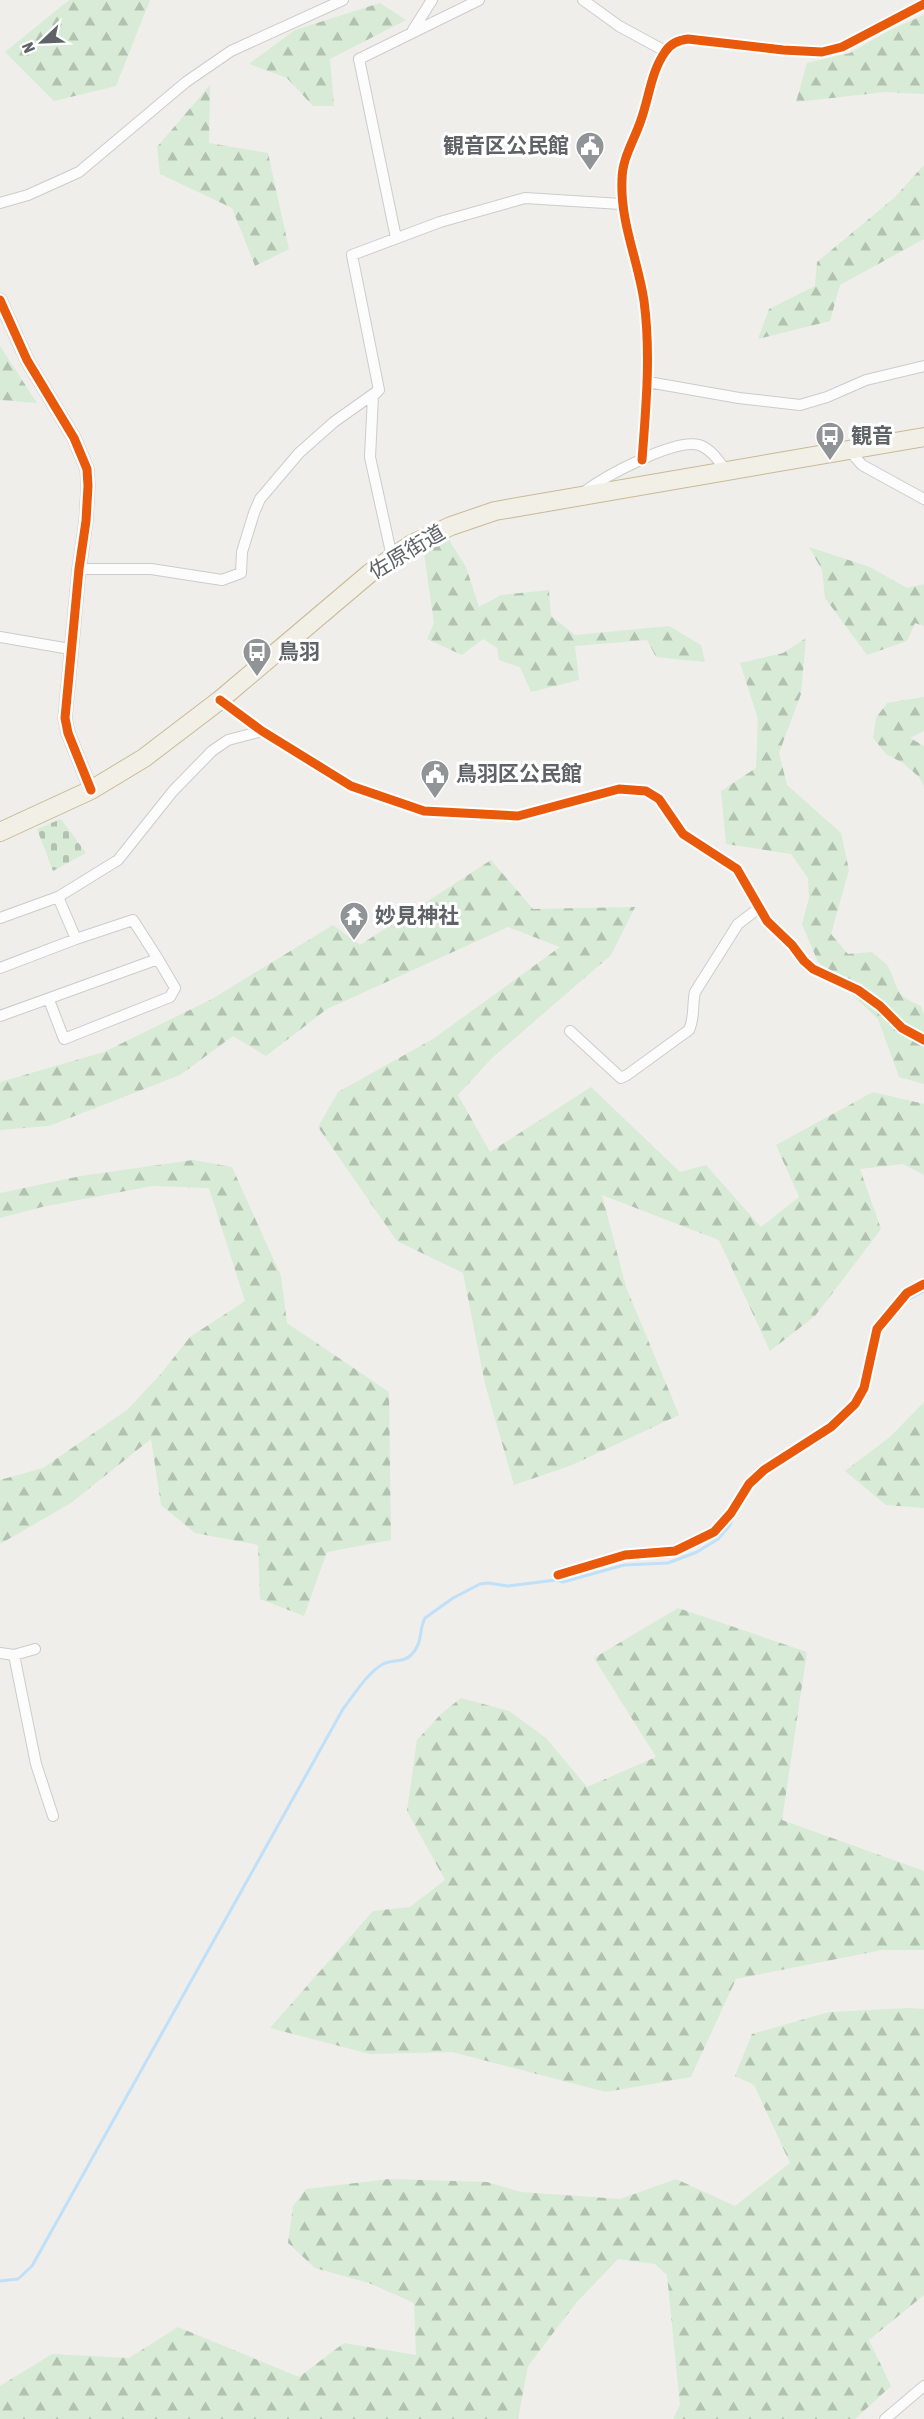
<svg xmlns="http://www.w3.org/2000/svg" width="924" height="2419" viewBox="0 0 924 2419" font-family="'Asap Condensed','Noto Sans JP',sans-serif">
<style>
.forest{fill:url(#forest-firs)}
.cemetery{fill:url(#cemetery-stones)}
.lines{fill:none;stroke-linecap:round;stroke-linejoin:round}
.stream{stroke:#bfe0f9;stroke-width:3}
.minor-casing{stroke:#cbcccc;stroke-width:12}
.tertiary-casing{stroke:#cbcccc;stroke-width:15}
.trunk-casing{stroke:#c8b996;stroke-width:20}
.minor{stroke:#fdfcfc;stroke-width:10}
.tertiary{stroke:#fdfcfc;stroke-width:14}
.trunk{stroke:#f2f0e6;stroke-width:18}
.cycleway-casing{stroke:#fff;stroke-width:13}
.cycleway{stroke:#e8590c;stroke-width:9}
.labels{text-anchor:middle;stroke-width:6;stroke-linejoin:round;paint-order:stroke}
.poi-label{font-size:21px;font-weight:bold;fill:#5f6368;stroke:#fff;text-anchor:start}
.street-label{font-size:21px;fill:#5f6368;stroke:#fff}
</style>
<defs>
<pattern id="forest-firs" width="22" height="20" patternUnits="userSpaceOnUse" patternTransform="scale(1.5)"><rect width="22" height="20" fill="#d8ebd6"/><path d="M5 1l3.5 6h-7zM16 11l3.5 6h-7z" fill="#b2c2b1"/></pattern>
<pattern id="cemetery-stones" width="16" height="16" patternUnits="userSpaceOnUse" patternTransform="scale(1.5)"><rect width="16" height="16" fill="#d8ebd6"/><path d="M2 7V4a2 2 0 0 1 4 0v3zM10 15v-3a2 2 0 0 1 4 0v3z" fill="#b2c2b1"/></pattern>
</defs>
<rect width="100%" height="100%" fill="#efeeea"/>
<path class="forest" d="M 69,0 L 150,0 L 116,86 L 54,101 L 5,52 Z
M 380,3 L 406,20 L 330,59 L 334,106 L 313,106 L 287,78 L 249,64 L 295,30 Z
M 924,15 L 924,94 L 885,92 L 796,102 L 807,63 L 850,53 L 888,31 Z
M 210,85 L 209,143 L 268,153 L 289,249 L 255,266 L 232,208 L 160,174 L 157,147 Z
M 924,165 L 924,239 L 840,285 L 830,321 L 758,339 L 769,309 L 815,286 L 817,262 L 894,198 Z
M 0,346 L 37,403 L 0,400 Z
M 449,540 L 466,567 L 479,607 L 501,595 L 549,590 L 551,616 L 575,635 L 669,626 L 701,645 L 705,662 L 656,657 L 647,640 L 575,646 L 579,680 L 531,692 L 520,667 L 499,660 L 497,648 L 483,639 L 462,655 L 427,639 L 434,623 L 424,553 Z
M 809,547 L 870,567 L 907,588 L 924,584 L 924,626 L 915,623 L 907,641 L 867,655 L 825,598 L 822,570 Z
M 806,638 L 801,694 L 779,753 L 787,785 L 841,833 L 849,870 L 831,934 L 848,954 L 872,952 C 877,957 886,962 889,968 C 900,992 894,994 921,1006 L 924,1015 L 924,1084 L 899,1077 L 878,1019 L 818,962 L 802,924 L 809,898 L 808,878 L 791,854 L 726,844 L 721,791 L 756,768 L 758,719 L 740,663 L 783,653 Z
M 924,697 L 924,731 L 910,738 L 924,746 L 924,786 L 919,777 L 903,763 L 886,754 L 873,738 L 876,718 L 887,703 Z
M 491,860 L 533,909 L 635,907 L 611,955 L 492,1058 L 458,1095 L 490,1152 L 591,1087 L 680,1172 L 706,1165 L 761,1227 L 799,1197 L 776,1145 L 873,1092 L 924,1104 L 924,1175 L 903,1164 L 860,1169 L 881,1229 L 815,1316 L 770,1351 L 719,1240 L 602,1195 L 626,1287 L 679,1415 L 572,1465 L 514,1485 L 485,1384 L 463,1273 L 397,1241 L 318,1127 L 338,1092 L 433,1039 L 560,947 L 508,927 L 327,1009 L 266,1056 L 233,1036 L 180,1075 L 49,1126 L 0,1130 L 0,1082 L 104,1052 L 212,999 L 333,925 L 360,945 Z
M 193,1160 L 232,1167 L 281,1276 L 287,1323 L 389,1392 L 391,1540 L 327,1552 L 304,1616 L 260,1599 L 258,1545 L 195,1533 L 161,1505 L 151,1439 L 71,1503 L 0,1544 L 0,1480 L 43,1468 L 127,1410 L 160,1375 L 190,1337 L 245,1301 L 209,1188 L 152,1186 L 42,1207 L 0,1218 L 0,1193 L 81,1176 Z
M 924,1402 L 924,1508 L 886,1505 L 845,1471 L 890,1437 Z
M 678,1608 L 807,1652 L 782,1820 L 924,1871 L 924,1950 L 882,1950 L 736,1979 L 691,2077 L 606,2092 L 452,2052 L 370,2054 L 270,2028 L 373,1911 L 410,1907 L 445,1880 L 407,1811 L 417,1740 L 442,1713 L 461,1698 L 509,1711 L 546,1738 L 587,1787 L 656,1757 L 594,1658 Z
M 908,2008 L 924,2009 L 924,2295 L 869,2340 L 891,2386 L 855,2419 L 673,2419 L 680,2405 L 667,2275 L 655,2264 L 618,2259 L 576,2303 L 528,2366 L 518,2419 L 0,2419 L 0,2386 L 52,2354 L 129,2358 L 178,2327 L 299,2377 L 344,2343 L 416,2355 L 414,2303 L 369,2283 L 315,2268 L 288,2243 L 293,2206 L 306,2189 L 389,2179 L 487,2182 L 521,2192 L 620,2199 L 676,2179 L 735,2206 L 790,2163 L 754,2085 L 735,2076 L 752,2034 L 829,2012 Z"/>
<path class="cemetery" d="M 61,819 L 86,853 L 53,871 L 37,829 Z"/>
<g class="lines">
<path class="stream" d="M 907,1300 L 924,1291
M 814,1444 L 826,1436
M 0,2281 L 18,2279 L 32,2266 L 343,1709 C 354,1695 367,1673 383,1664 C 392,1659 402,1663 410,1656 C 424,1643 418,1631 425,1618 L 453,1598 L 480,1584 L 488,1583 L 508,1586 L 556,1580 L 563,1582 L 624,1565 L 668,1563 L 697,1552 L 718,1539 L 730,1525 L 733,1517"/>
<g class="minor-casing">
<path id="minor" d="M 583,0 L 619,26 L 665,51
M 413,30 L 432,0
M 0,203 L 28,195 L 79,172 L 186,82 L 231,51 L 343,0
M 396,238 L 359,59 L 479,0
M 648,382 L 739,398 L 800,405 L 827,397 L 866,380 L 924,366
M 379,390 L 352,255 L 440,222 L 525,198 L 621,204
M 377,392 L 373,396 L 370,457 L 392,557
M 849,450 L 862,465 L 924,499
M 642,460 C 646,407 651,353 644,301 C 638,260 620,222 622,180 C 622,158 634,141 641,120 C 649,98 651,72 665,52 C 670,44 679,40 688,39 L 783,50 L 822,52 L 842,47 L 924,4
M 584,492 C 604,477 674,438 699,445 C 711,449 719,461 726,471
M 79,569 L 151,569 L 222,580 L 241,573 L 242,552 L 254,513 L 260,499 L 299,453 L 334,422 L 379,390
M 0,637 L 70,649
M 220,700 L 262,731 L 351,786 L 424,811 L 518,816 L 619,789 L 646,791 L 659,799 L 683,834 L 737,869 L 767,921 L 792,945 L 804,961 L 813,969 L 858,990 L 880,1006 L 902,1028 L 924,1040
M 58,897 L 118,860 L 173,791 L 212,751 L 228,740 L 262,731
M 0,918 L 58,897 L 76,939 L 133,920 L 158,959 L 0,1016
M 0,968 L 76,939
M 49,1000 L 64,1039 L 170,997 L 175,988 L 158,959
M 570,1031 L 621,1078 L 627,1075 L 689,1030 C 695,1017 692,1005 695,992 L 738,924 L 759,908
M 558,1575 L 625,1555 L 675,1551 L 714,1532 L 731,1513 L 749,1484 L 764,1470 L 831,1427 L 855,1404 L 864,1388 L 877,1329 L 907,1293 L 924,1284
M 0,1653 L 14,1655 L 35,1649
M 14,1655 L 36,1764 L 53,1816
M 885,2419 L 924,2386"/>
</g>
<g class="tertiary-casing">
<path id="tertiary" d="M 0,300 L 27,360 L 74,438 L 87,469 L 88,486 L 86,521 L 79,569 L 65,718 L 68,733 L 91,790"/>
</g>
<g class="trunk-casing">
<path id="trunk" d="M 0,832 L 91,790 L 144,758 L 220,700 L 370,573 L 412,544 L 451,526 L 495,511 L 924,437"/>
</g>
<use href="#minor" class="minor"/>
<use href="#tertiary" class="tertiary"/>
<use href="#trunk" class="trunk"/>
<g class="cycleway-casing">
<path id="cycleway" d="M 0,300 L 27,360 L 74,438 L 87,469 L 88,486 L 86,521 L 79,569 L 65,718 L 68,733 L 91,790
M 642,460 C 646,407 651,353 644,301 C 638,260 620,222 622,180 C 622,158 634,141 641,120 C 649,98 651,72 665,52 C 670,44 679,40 688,39 L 783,50 L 822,52 L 842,47 L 924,4
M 220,700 L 262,731 L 351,786 L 424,811 L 518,816 L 619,789 L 646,791 L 659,799 L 683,834 L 737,869 L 767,921 L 792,945 L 804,961 L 813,969 L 858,990 L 880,1006 L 902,1028 L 924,1040
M 558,1575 L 625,1555 L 675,1551 L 714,1532 L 731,1513 L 749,1484 L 764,1470 L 831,1427 L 855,1404 L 864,1388 L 877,1329 L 907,1293 L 924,1284"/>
</g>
<use href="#cycleway" class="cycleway"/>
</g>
<defs>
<g id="civic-pin" transform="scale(1.5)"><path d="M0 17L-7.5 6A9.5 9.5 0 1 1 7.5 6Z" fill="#919496" stroke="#fff"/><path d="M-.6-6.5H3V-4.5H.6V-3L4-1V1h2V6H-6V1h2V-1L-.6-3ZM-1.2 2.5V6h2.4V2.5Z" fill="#fff"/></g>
<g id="bus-pin" transform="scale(1.5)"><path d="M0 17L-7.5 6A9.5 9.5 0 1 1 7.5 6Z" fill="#919496" stroke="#fff"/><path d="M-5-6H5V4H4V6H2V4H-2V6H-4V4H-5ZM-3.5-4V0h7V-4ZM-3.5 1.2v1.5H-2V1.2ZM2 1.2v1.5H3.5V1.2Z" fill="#fff"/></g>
<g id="temple-pin" transform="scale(1.5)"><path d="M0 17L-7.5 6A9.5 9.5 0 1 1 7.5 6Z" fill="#919496" stroke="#fff"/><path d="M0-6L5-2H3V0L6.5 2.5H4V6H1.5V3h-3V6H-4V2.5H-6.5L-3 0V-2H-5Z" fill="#fff"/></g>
</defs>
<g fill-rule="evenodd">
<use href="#civic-pin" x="590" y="146"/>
<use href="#bus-pin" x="830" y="436"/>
<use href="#bus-pin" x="257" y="652"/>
<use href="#civic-pin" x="435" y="774"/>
<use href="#temple-pin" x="354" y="916"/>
</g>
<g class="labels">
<g class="poi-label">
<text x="569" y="153" text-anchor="end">観音区公民館</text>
<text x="851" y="443">観音</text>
<text x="278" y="659">鳥羽</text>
<text x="456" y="781">鳥羽区公民館</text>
<text x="375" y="923">妙見神社</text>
</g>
<g class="street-label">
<text transform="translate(407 552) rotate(-31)" y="7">佐原街道</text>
</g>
</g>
<g transform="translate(42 42) rotate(247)" stroke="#ffffff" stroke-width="4.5" paint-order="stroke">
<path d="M0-4.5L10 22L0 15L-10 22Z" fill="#5f6368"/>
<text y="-9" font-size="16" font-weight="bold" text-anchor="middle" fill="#5f6368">N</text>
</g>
</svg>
